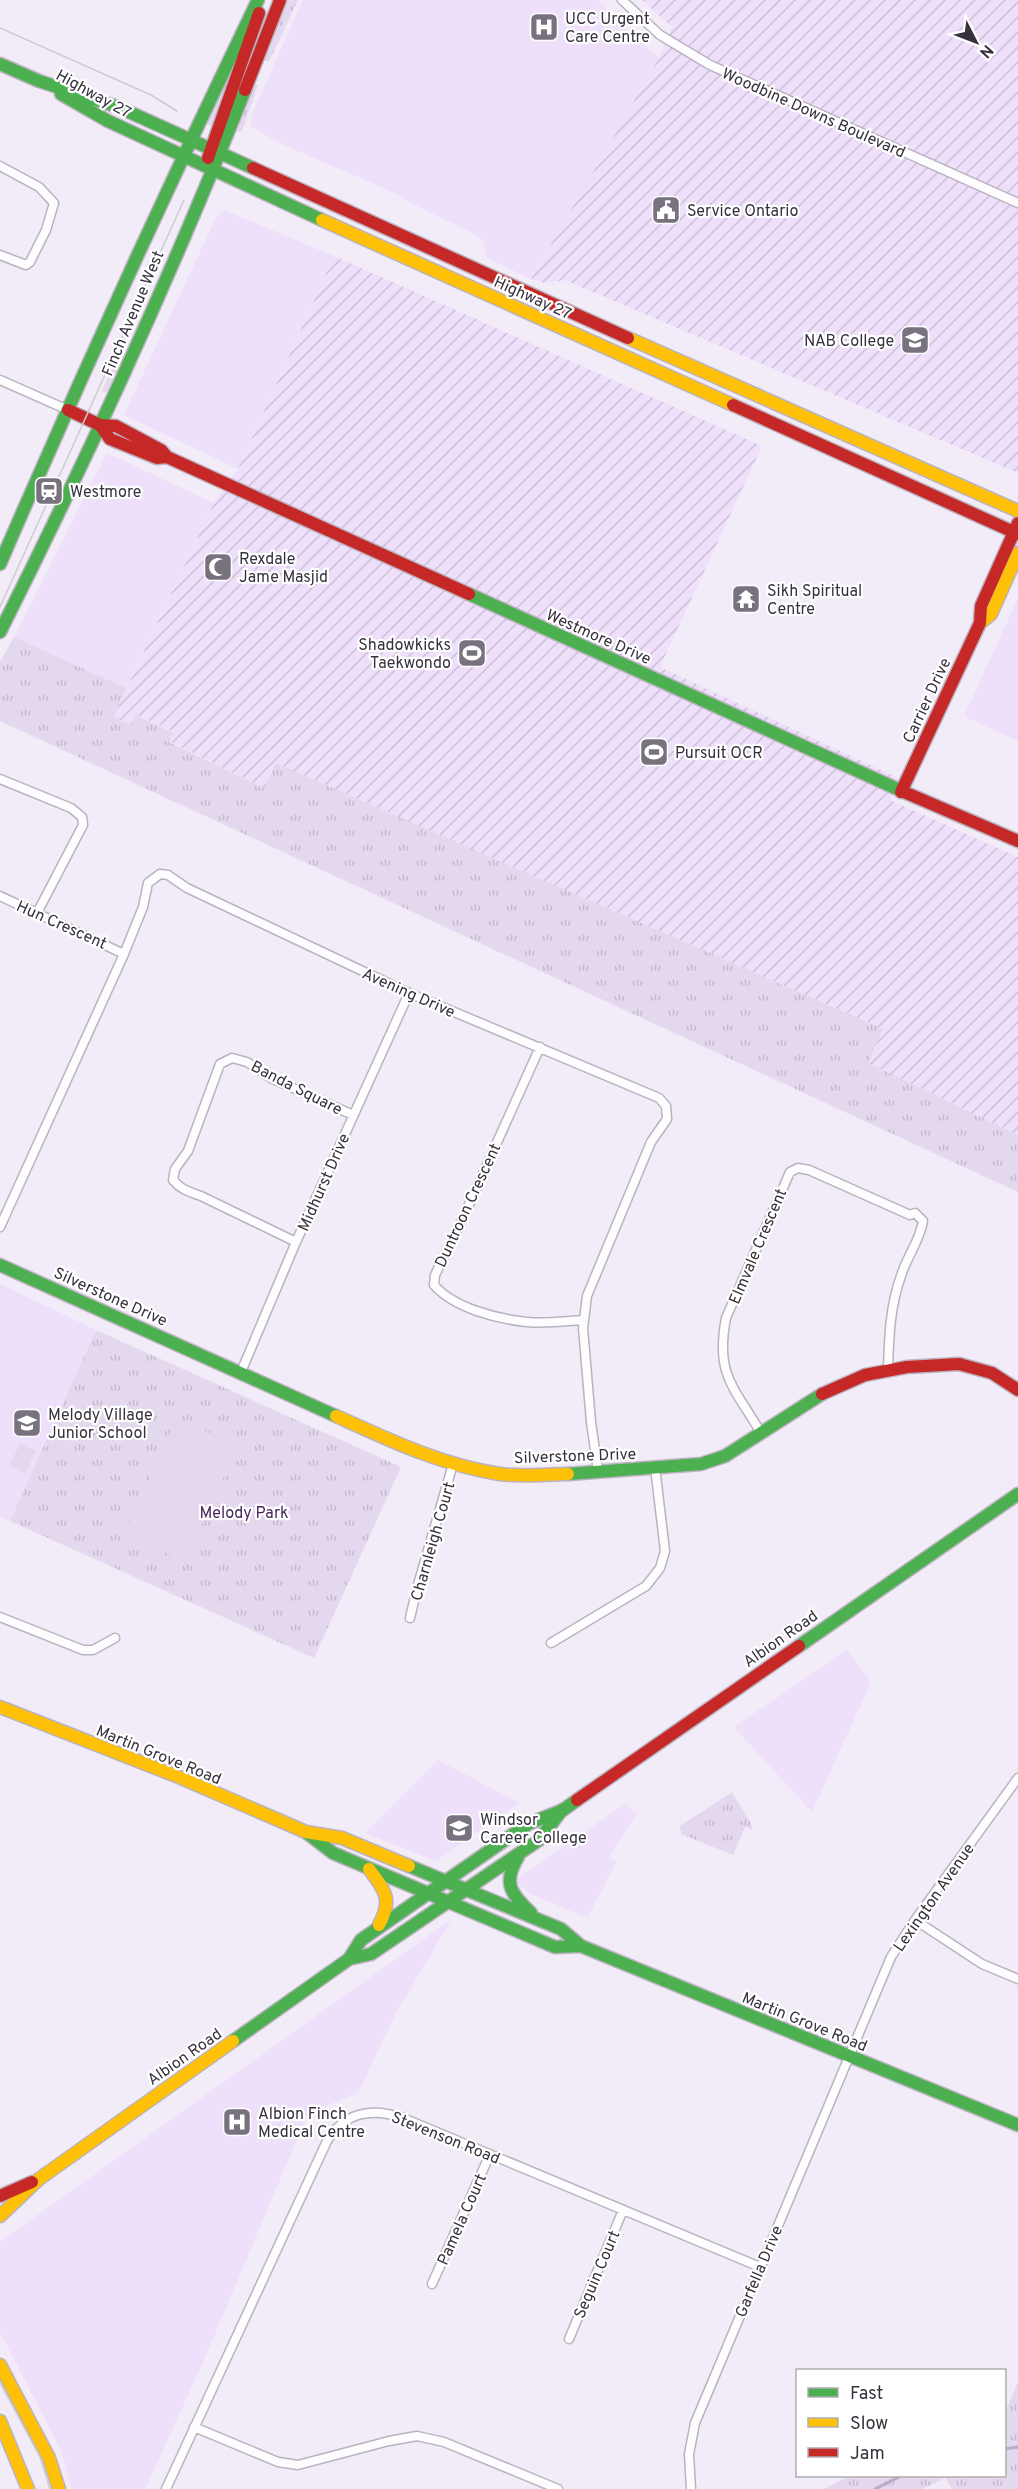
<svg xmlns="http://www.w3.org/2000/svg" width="1018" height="2489" viewBox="0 0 1018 2489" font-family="Overpass,sans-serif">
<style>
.built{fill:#eedffa}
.industrial{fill:url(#industrial-furrows)}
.grass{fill:url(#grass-tufts)}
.garden{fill:#e4d8ee}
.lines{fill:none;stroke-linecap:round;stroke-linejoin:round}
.stream{stroke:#bba9c9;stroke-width:3}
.street-casing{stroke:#bab3bf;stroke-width:11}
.fast-casing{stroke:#bab3bf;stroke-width:15}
.slow-casing{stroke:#bab3bf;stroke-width:15}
.jam-casing{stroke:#bab3bf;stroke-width:15}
.street{stroke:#fdfcfe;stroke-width:8}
.fast{stroke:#4caf50;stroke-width:12}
.slow{stroke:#ffc107;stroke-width:12}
.jam{stroke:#c62828;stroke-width:12}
.tram{stroke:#ceccd0;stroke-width:1.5}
.labels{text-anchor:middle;stroke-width:4.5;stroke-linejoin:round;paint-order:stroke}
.poi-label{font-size:16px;fill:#37313d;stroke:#fff;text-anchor:start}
.street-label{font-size:16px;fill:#37313d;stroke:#fff}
.park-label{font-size:16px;fill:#47275b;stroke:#fff}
</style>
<defs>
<pattern id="industrial-furrows" width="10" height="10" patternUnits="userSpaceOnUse" patternTransform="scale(1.5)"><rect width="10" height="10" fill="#eedffa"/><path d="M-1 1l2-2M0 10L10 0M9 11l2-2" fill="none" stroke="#cdc0d7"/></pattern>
<pattern id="grass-tufts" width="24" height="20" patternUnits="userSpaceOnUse" patternTransform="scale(1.5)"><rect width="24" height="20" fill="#e4d8ee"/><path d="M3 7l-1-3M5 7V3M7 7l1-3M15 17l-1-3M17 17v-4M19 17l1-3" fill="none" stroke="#c4bacd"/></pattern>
</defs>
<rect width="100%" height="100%" fill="#f2ebf8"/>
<path class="built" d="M 303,0 L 598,0 L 630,34 L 660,58 L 531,279 L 486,257 L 483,241 L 473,233 L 415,205 L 395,193 L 277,142 L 251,126 L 251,116 Z
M 224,210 L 334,256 L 238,469 L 124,415 L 215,220 Z
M 107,453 L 214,503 L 126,688 L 14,637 Z
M 1018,598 L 1018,741 L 964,716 Z
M 0,1284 L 96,1330 L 10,1521 L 0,1516 Z
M 847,1650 L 871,1682 L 812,1812 L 734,1727 Z
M 438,1760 L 519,1803 L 436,1861 L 365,1833 Z
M 625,1804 L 636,1814 L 609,1857 L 617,1861 L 587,1918 L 531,1894 L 514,1881 Z
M 452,1919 L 396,2013 L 358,2093 L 308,2113 L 204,2360 L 145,2489 L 72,2489 L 61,2450 L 0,2332 L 0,2242 Z"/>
<path class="industrial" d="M 642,0 L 1018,0 L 1018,473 L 565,280 L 545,283 L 531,279 L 659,58 L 672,27 Z
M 334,256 L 762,446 L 660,667 L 898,778 L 890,800 L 1018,857 L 1018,1135 L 867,1063 L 883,1029 L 276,764 L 264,788 L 169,741 L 173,731 L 136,715 L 131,725 L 113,717 L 214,503 L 238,469 Z"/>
<path class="grass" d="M 286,0 L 298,0 L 269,62 L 261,59 Z
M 252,83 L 258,85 L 242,131 L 237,132 Z
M 14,637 L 126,688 L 114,717 L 131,725 L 135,715 L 173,732 L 169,742 L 264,788 L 276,763 L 883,1029 L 868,1063 L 1018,1135 L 1018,1192 L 0,721 L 0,662 Z
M 96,1330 L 401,1467 L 314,1658 L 10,1521 Z
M 732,1792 L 751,1823 L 753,1830 L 745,1827 L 733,1855 L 681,1834 L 680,1826 Z
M 1018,2382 L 1018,2489 L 952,2489 L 945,2478 L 923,2489 L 824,2489 L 849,2476 L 1004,2476 L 1005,2412 Z"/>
<path class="garden" d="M 242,43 L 213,127 L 205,123 Z
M 129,330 L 113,383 L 106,393 L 102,390 Z
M 177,1418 L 238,1446 L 185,1562 L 124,1533 Z
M 20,1444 L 36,1451 L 25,1474 L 9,1466 Z"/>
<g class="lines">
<path class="stream" d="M 1004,2449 L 1018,2447
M 875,2489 L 901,2476"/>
<g class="street-casing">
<path id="street" d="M 622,0 L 660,35 L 710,65 L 1018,203
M 0,166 L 39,187 L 54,203 L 46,230 L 30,262 L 26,265 L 0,255
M 0,380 L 68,410
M 0,779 L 71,808 L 82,817 L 83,825 L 37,913
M 0,896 L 124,954
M 540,1047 L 462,1220 L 435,1275 L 434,1285 C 454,1308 497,1319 527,1322 C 545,1324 565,1321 583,1320
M 0,1227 L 124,954 L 143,907 L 148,883 L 160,874 L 168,875 L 187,888 L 409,993 L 659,1098 L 666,1106 L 667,1119 L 651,1142 L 587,1296 L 583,1328 L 591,1422 L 598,1471
M 296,1242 L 201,1196 C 190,1192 181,1190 173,1180 L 175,1169 L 188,1151 L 220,1064 L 232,1058 L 247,1062 L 271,1078 L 353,1115
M 241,1372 L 296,1242 L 409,993
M 761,1433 C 734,1387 715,1375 726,1318 L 790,1172 L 798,1168 L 809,1170 L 910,1215 L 915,1213 L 923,1221 C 920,1240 908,1255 902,1273 C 890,1305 889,1336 888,1369
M 0,1617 L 83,1650 L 93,1650 L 115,1638
M 410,1618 L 417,1588 L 453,1464
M 551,1643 L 646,1586 L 660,1568 L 665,1551 L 655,1467
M 915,1920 L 982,1964 L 1018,1979
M 432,2284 L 490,2154
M 569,2339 L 623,2210
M 194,2427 L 278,2462 L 298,2465 L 389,2441 L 417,2436 L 444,2442 L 558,2489
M 166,2489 L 327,2141 C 345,2112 371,2107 403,2118 L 760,2267
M 691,2489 L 689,2454 L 695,2423 L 891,1957 L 915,1920 L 1018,1778"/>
</g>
<g class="fast-casing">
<path id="fast" d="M 0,64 L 39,81 L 118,107 L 253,168
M 61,94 L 108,121 L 322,220
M 0,564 C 82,374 168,186 258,0
M 469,594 L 904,792
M 0,632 C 89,455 172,274 245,90
M 0,1265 L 336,1416
M 568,1474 L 701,1464 L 725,1456 L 822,1394
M 799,1646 L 1018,1494
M 307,1833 L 333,1853 L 555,1947 L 581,1946
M 518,1857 C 502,1883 511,1894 531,1913
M 409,1866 L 561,1929 L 581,1946 L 1018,2125
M 349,1959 L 371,1954 L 539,1840 L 562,1810
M 233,2041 L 349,1959 L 361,1940 L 528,1824 L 563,1810 L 577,1800"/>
</g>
<g class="slow-casing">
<path id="slow" d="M 322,220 L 733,405
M 628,338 L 1018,511
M 980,623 L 991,614 L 1018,553
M 336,1416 C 389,1440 441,1465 500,1474 C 522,1477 546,1474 568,1474
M 0,1707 L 179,1777 L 306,1832 L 342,1838 L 409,1866
M 369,1869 C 385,1890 393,1900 379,1925
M 0,2216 L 39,2179 L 233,2041
M 0,2365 L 49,2458 L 59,2489
M 0,2421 L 28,2489"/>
</g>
<g class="jam-casing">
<path id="jam" d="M 245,90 L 280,0
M 208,158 L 259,13
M 253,168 L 628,338
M 733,405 L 1018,534
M 68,410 L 100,425 L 116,426 L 161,450 L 167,457
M 100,425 L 110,439 L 157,458 L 167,457 L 469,594
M 901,792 L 980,623 L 981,606 L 1018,523
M 904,792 L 1018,841
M 822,1394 L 865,1375 L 907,1367 L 959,1364 L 992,1373 L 1018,1390
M 577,1800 L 799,1646
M 0,2196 L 32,2182"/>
</g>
<use href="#street" class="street"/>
<use href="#fast" class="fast"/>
<use href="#slow" class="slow"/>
<use href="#jam" class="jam"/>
<path class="tram" d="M 0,28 L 151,95 L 177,111
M 0,607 L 184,200
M 0,2383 L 40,2457 L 50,2489"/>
</g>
<defs>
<g id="hospital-square" transform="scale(1.5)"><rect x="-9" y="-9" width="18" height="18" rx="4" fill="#78727e" stroke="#fff"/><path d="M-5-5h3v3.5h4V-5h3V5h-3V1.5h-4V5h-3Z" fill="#fff"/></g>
<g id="civic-square" transform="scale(1.5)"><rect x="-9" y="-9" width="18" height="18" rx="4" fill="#78727e" stroke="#fff"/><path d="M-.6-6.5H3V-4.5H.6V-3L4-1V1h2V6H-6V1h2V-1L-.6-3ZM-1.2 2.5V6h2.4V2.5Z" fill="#fff"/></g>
<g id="university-square" transform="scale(1.5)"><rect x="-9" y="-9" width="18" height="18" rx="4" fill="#78727e" stroke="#fff"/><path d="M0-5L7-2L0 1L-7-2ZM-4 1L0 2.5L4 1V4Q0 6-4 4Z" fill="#fff"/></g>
<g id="station-square" transform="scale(1.5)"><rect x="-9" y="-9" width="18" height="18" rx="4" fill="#78727e" stroke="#fff"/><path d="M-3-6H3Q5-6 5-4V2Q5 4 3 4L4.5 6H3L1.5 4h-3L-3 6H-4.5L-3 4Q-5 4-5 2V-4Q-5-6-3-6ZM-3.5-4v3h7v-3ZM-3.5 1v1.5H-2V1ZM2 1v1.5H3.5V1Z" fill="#fff"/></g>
<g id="mosque-square" transform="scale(1.5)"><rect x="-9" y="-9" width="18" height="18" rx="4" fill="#78727e" stroke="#fff"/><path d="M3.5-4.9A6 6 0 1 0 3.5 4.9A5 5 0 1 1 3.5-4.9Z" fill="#fff"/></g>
<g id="temple-square" transform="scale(1.5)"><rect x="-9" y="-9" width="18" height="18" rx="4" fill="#78727e" stroke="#fff"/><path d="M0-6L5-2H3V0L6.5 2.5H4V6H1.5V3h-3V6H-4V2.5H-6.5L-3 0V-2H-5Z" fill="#fff"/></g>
<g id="stadium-square" transform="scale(1.5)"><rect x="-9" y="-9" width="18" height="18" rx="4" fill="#78727e" stroke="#fff"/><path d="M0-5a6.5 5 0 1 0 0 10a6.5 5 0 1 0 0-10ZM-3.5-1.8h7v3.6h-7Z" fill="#fff"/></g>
<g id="school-square" transform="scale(1.5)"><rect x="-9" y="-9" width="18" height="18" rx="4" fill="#78727e" stroke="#fff"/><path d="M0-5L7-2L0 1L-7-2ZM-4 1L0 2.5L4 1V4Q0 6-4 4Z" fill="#fff"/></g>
</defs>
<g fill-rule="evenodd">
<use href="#hospital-square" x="544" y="27"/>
<use href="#civic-square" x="666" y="210"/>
<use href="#university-square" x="915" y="340"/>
<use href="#station-square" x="49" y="491"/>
<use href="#mosque-square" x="218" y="567"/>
<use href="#temple-square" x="746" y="599"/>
<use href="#stadium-square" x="472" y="653"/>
<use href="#stadium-square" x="654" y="752"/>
<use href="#school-square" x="27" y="1423"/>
<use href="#university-square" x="459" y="1828"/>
<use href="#hospital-square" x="237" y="2122"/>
</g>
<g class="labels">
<g class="poi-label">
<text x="565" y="24">UCC Urgent<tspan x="565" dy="18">Care Centre</tspan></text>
<text x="687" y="216">Service Ontario</text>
<text x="894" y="346" text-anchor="end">NAB College</text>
<text x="70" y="497">Westmore</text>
<text x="239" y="564">Rexdale<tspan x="239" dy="18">Jame Masjid</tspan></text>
<text x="767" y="596">Sikh Spiritual<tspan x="767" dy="18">Centre</tspan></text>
<text x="451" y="650" text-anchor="end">Shadowkicks<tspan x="451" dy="18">Taekwondo</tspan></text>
<text x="675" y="758">Pursuit OCR</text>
<text x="48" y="1420">Melody Village<tspan x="48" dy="18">Junior School</tspan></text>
<text x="480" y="1825">Windsor<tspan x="480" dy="18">Career College</tspan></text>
<text x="258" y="2119">Albion Finch<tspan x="258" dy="18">Medical Centre</tspan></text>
</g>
<g class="street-label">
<text transform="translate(94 93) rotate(29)" y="6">Highway 27</text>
<text transform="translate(814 112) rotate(24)" y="6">Woodbine Downs Boulevard</text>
<text transform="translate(533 297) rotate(24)" y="6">Highway 27</text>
<text transform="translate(132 313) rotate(-67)" y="6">Finch Avenue West</text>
<text transform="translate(599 636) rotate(24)" y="6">Westmore Drive</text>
<text transform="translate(926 700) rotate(-65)" y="6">Carrier Drive</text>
<text transform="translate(62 924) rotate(24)" y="6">Hun Crescent</text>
<text transform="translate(409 992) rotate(24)" y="6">Avening Drive</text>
<text transform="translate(297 1087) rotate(27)" y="6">Banda Square</text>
<text transform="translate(323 1182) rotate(-66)" y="6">Midhurst Drive</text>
<text transform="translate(467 1205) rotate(-65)" y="6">Duntroon Crescent</text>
<text transform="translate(757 1246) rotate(-67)" y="6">Elmvale Crescent</text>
<text transform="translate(111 1296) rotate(24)" y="6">Silverstone Drive</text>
<text transform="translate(575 1455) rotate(-2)" y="6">Silverstone Drive</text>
<text transform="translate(432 1541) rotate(-74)" y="6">Charnleigh Court</text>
<text transform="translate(780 1638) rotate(-35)" y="6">Albion Road</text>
<text transform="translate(159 1754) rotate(22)" y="6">Martin Grove Road</text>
<text transform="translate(933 1897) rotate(-55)" y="6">Lexington Avenue</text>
<text transform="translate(805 2021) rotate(22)" y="6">Martin Grove Road</text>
<text transform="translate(184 2056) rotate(-35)" y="6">Albion Road</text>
<text transform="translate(446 2137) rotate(22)" y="6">Stevenson Road</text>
<text transform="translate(461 2219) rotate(-66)" y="6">Pamela Court</text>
<text transform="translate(758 2271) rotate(-67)" y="6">Garfella Drive</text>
<text transform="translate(596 2274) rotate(-67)" y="6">Seguin Court</text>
</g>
<g class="park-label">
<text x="244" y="1518">Melody Park</text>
</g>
</g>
<rect x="796" y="2369" width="210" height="108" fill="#ffffff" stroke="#afadb1" stroke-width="1.5"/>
<rect x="808" y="2388" width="30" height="9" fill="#4caf50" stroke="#afadb1" stroke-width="1.5"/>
<text x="850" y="2399" font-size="18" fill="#37313d">Fast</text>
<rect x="808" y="2418" width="30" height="9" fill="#ffc107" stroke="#afadb1" stroke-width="1.5"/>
<text x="850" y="2429" font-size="18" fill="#37313d">Slow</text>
<rect x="808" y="2448" width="30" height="9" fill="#c62828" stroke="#afadb1" stroke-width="1.5"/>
<text x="850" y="2459" font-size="18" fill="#37313d">Jam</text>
<g transform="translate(976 42) rotate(132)" stroke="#ffffff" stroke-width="4.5" paint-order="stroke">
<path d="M0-4.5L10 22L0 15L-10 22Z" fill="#37313d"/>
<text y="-9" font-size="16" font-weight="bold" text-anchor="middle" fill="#37313d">N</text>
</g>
</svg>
